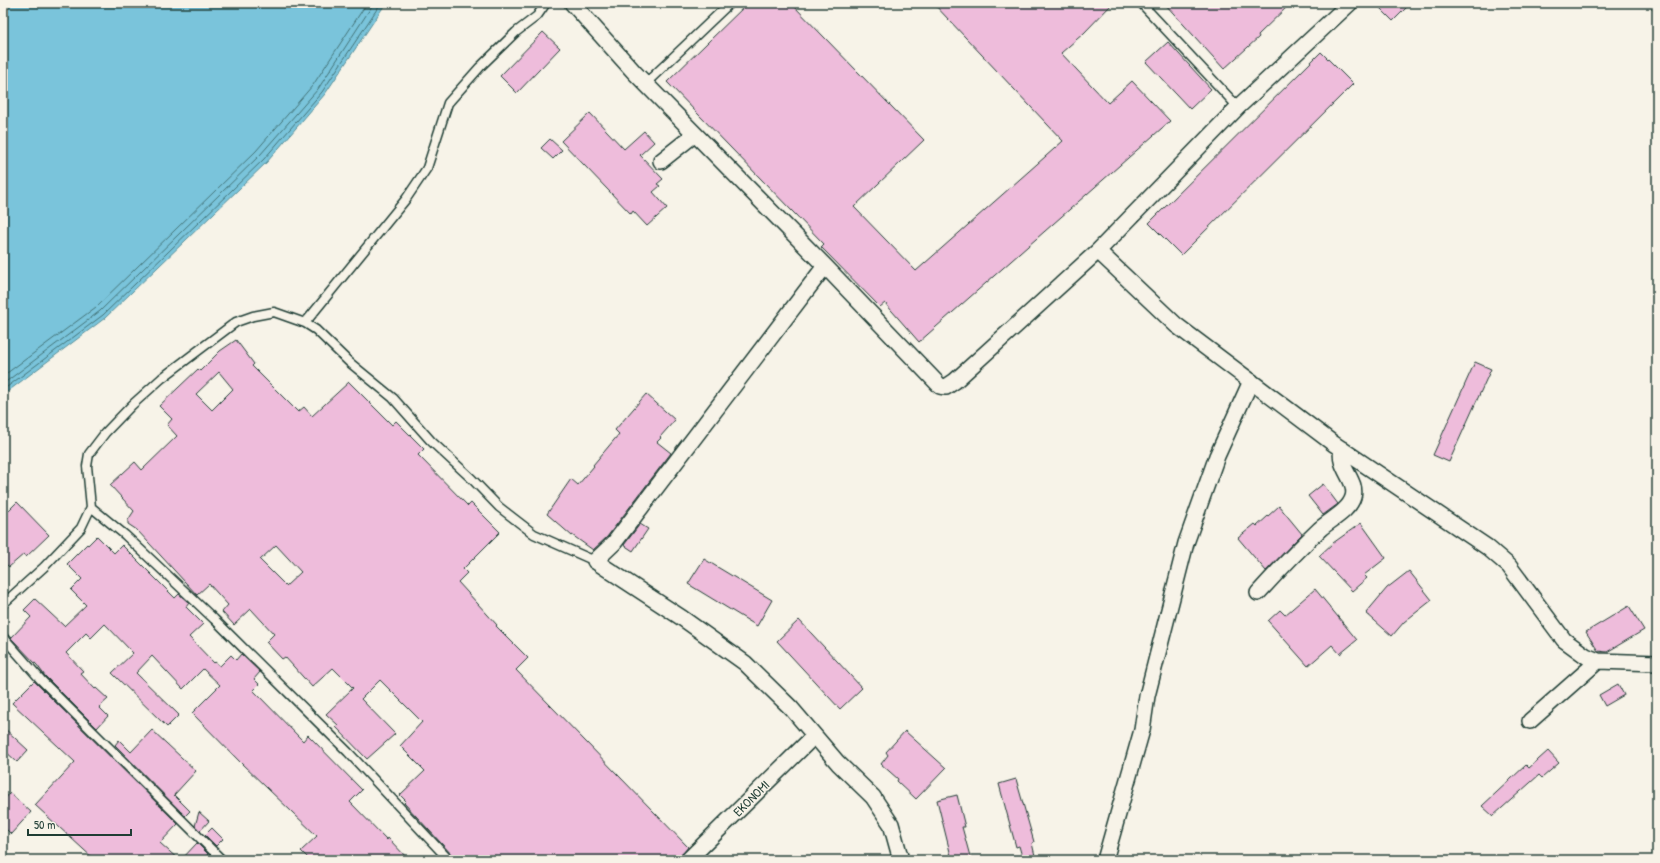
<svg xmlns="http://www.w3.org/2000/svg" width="1660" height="863" viewBox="0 0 1660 863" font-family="'Patrick Hand',sans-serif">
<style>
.water{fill:#7ac4db;stroke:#568e98}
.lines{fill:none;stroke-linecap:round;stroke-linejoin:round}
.shore{stroke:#437377;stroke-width:1}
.building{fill:#eebcdb;stroke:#1f3d34;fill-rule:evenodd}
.service-casing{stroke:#1f3d34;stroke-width:11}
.minor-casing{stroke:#1f3d34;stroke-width:18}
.service{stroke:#f7f3e8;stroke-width:8}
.minor{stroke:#f7f3e8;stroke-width:15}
.labels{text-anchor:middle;stroke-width:3;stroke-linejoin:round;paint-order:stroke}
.street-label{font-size:13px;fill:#1f3d34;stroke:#f7f3e8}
</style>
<rect width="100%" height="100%" fill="#f7f3e8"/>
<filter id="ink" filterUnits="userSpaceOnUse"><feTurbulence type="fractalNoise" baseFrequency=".025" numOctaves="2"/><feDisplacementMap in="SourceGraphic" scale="8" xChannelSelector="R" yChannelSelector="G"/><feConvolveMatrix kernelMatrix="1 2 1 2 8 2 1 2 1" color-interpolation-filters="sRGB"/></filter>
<g filter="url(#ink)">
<path class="water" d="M 3,3 L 386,3 L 325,94 L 267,162 L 105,318 L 3,395 Z"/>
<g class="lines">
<path class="shore" d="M 3,376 L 96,307 L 256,151 L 313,85 L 367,3
M 3,384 L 100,311 L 260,155 L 318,89 L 374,3
M 3,390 L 103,315 L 264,159 L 322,92 L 381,3"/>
</g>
<path class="building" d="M 748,3 L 791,3 L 924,140 L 854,207 L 916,271 L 1063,141 L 933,3 L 1113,3 L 1084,33 L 1061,53 L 1108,103 L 1132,81 L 1170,121 L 919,342 L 885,303 L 880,307 L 821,247 L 824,244 L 667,82 Z
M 1164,3 L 1291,3 L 1258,35 L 1259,37 L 1224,69 Z
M 1375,3 L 1411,3 L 1393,21 Z
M 543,32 L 560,48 L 517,93 L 500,76 Z
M 1168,42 L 1211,89 L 1190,109 L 1146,62 Z
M 1321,52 L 1353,84 L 1181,255 L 1149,223 Z
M 590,113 L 624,149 L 644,131 L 654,142 L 640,155 L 663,179 L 657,184 L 660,186 L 653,192 L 667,208 L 647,226 L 633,211 L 631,214 L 561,141 Z
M 550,139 L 562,150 L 553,159 L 541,148 Z
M 236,340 L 254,364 L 252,366 L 298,412 L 304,407 L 312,416 L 349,382 L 392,425 L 396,421 L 424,449 L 418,455 L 468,506 L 471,503 L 500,532 L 463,569 L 467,573 L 458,582 L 497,625 L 496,626 L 528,658 L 516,670 L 688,847 L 678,860 L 455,860 L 453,856 L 404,803 L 406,801 L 400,795 L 425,771 L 400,746 L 422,722 L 380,680 L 361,699 L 395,734 L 367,759 L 336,727 L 338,725 L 326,714 L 353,688 L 333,668 L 312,687 L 285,657 L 282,659 L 266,642 L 274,634 L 251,609 L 234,625 L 222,612 L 228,605 L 209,584 L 197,595 L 137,530 L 128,524 L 128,520 L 134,511 L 110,485 L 135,462 L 142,470 L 177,436 L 167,425 L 172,419 L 159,406 L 198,369 L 200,371 L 220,351 ZM 219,372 L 233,389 L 212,410 L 196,394 ZM 276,545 L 301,572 L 286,586 L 260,560 Z
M 1475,362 L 1491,369 L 1449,462 L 1433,455 Z
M 646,394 L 675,420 L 660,437 L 661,438 L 657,442 L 671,453 L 607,537 L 593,550 L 572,535 L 572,536 L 547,514 L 571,479 L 578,485 L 594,466 L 593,465 L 619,434 L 615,430 Z
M 1323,484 L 1338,504 L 1323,515 L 1308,496 Z
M 17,502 L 49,535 L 26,557 L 24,554 L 9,567 L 3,561 L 3,516 Z
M 1279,506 L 1302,534 L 1266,571 L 1238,538 L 1255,524 L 1257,526 Z
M 1361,523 L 1386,558 L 1364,575 L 1367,578 L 1352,591 L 1319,556 L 1333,543 Z
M 640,524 L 648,529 L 633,551 L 624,545 Z
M 97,536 L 114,553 L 122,545 L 175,598 L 179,594 L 189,603 L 186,607 L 203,624 L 189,637 L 214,663 L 215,662 L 220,666 L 231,655 L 236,660 L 241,654 L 260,672 L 254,679 L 259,684 L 253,690 L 303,741 L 308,735 L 362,790 L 350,802 L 387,840 L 388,838 L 409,860 L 310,860 L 301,851 L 317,836 L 242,764 L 192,713 L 220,685 L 203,669 L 183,689 L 152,656 L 136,673 L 179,715 L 167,727 L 112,673 L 133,653 L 105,624 L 91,638 L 86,633 L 66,653 L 83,671 L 80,673 L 95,689 L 96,688 L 108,699 L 99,707 L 108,716 L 97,728 L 45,676 L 37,665 L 11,638 L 31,617 L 24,610 L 35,599 L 64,626 L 86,605 L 71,590 L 82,579 L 67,564 L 87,544 L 88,545 Z
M 704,559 L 772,600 L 757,626 L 688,584 Z
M 1409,571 L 1432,600 L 1404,622 L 1392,636 L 1366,613 L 1387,588 Z
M 1315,589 L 1357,640 L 1340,654 L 1332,645 L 1308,666 L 1268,621 L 1280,610 L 1285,615 Z
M 1629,606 L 1644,630 L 1607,652 L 1598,651 L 1586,632 Z
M 799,620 L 862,688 L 840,709 L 777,641 Z
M 34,681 L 178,824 L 160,843 L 179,860 L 95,860 L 35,805 L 75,762 L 12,703 Z
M 1618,684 L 1624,695 L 1605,706 L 1599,695 Z
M 3,727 L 28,750 L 17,762 L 3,749 Z
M 152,730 L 196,771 L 174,795 L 190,811 L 185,816 L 115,745 L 119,740 L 131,752 Z
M 905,731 L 946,768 L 916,799 L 897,781 L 898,779 L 881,764 L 888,755 L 886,752 Z
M 1548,751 L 1559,763 L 1542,778 L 1539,775 L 1493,816 L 1482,806 L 1526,765 L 1529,768 Z
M 1016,779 L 1034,842 L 1032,843 L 1036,860 L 1023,860 L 1019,846 L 1016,847 L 999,784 Z
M 10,793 L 31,812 L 11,834 L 3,826 L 3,801 Z
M 957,795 L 965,827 L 962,827 L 971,860 L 952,860 L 937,800 Z
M 199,812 L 209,821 L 200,831 L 195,826 Z
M 212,828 L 223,839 L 216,846 L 205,835 Z
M 197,843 L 208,854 L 202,860 L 181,860 Z"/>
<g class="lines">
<g class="service-casing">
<path id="service" d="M 1141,3 L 1238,107
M 645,84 L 730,3
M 305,323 L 316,330 L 349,362 L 393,398 L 431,441 L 472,479 L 499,507 L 534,534 L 595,561
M 91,507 L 125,535 L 214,619 L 348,752 L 449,860
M 3,604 L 44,567 L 81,528 L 91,507 L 87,466 L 89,454 L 105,433 L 132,405 L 162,378 L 236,322 L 253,316 L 274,312 L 305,323 L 406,199 L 427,168 L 448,103 L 480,67 L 516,32 L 537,16 L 546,3
M 3,637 L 41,680 L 222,860"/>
</g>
<g class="minor-casing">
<path id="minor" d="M 572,3 L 635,73 L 825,266 L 940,386 L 946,387 L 955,381 L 1098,251 L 1238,107 L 1350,3
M 661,161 L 695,134
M 1098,251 L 1176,325 L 1334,444 L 1487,547 L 1509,566 L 1564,640 L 1586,656 L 1598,661 L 1657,663
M 825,266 L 614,543 L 595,561 L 682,618 L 745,663 L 791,708 L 838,763 L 873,797 L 891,824 L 901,860
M 1258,593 C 1278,571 1299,549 1320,529 C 1330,520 1349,511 1353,497 C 1358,480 1337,468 1342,449
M 1530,721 L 1598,661
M 688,860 L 814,736
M 1105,860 L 1142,730 L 1147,696 L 1186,543 L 1217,456 L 1251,381"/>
</g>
<use href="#service" class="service"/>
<use href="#minor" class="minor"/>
</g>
</g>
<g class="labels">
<g class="street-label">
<text transform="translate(751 798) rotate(-45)" y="5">EKONOMI</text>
</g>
</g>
<rect width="1660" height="863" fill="none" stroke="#f7f3e8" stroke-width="16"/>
<rect x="8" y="8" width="1644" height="847" fill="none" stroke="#1f3d34" stroke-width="1.5" filter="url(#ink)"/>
<path d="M28 829v6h103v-6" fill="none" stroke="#1f3d34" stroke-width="2"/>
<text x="34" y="829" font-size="12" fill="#1f3d34" stroke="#f7f3e8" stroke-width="3" paint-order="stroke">50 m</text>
</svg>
